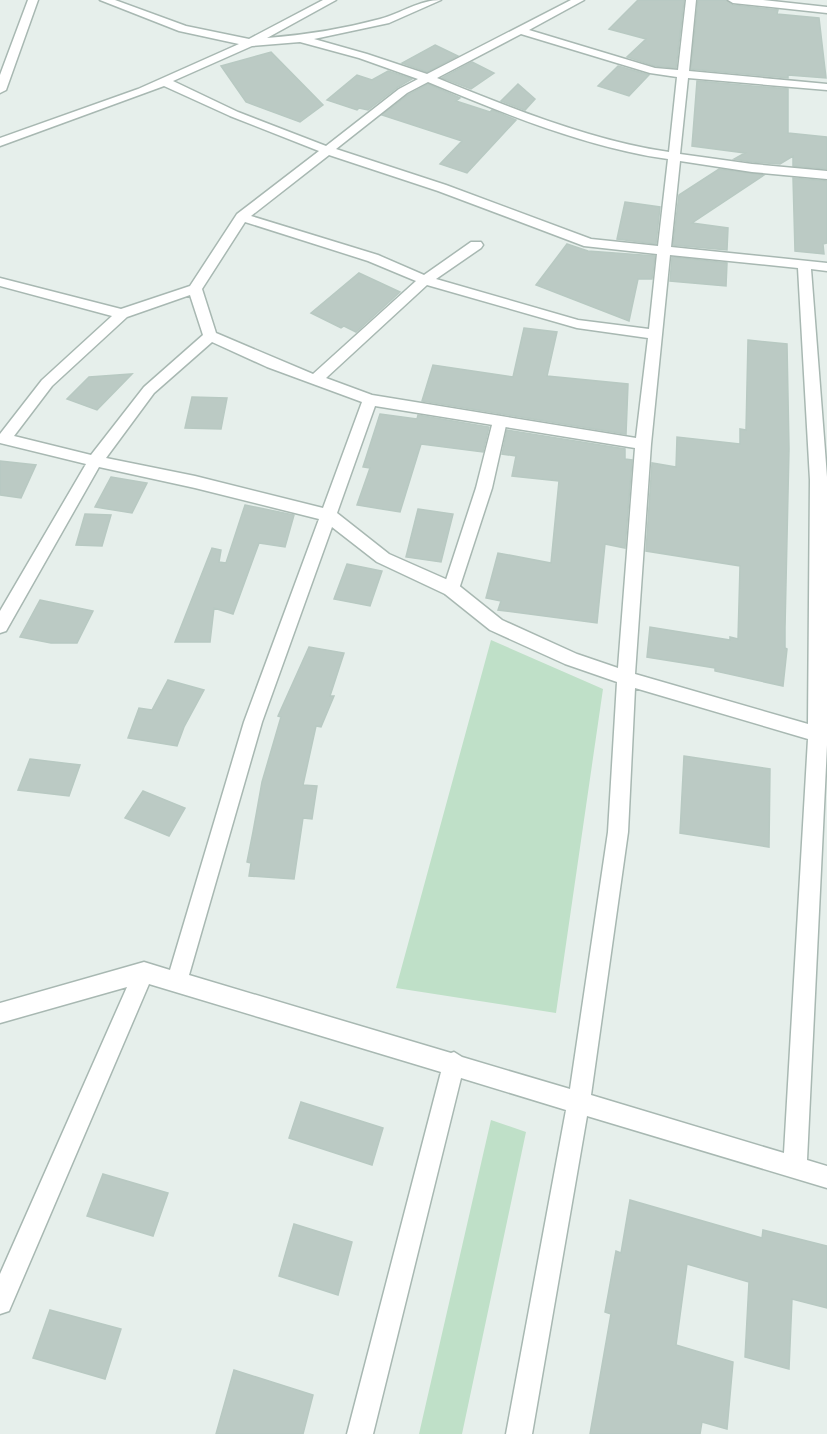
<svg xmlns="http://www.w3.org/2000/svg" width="827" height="1434" viewBox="0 0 827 1434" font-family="'Varela Round',sans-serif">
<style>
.green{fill:#bfe0c8}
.building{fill:#bbcac4;stroke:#b8c9c2;stroke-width:1.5}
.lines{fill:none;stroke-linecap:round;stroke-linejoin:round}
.service-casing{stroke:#a8b8b2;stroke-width:3}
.minor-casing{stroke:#a8b8b2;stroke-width:3}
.service{fill:#fff;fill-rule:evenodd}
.minor{fill:#fff;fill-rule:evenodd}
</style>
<rect width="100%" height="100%" fill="#e6efeb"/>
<path class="green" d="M 491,640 L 603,689 L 556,1013 L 396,988 Z
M 491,1120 L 526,1132 L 462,1434 L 419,1434 Z"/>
<path class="building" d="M 638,0 L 684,0 L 676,68 L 655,66 L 627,57 L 646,39 L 609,29 Z
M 698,0 L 726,0 L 733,5 L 778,10 L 777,14 L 819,18 L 826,78 L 788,75 L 788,78 L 691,69 Z
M 435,45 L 458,56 L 427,72 L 402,63 Z
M 271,52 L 323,105 L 300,122 L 246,102 L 221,66 Z
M 472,62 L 494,73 L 471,89 L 442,78 Z
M 618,66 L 649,75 L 629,96 L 598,86 Z
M 388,71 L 412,79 L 398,87 L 368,110 L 359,108 L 357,110 L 327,100 L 357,75 L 372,80 Z
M 697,81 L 788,89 L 788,133 L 827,137 L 827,169 L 793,166 L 793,156 L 780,164 L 752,162 L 734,159 L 745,153 L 692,146 Z
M 428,84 L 460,98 L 456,101 L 490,112 L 492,110 L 516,120 L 467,173 L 440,164 L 462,141 L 382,115 L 408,95 Z
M 518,84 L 535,99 L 525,110 L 501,101 Z
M 719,169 L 764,175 L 692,223 L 728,228 L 727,250 L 673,245 L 679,195 Z
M 793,178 L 827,181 L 827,243 L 823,244 L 824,254 L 795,251 Z
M 625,202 L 660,207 L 656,244 L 617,239 Z
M 567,244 L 588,251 L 655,256 L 652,279 L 638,279 L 629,321 L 536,285 Z
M 672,257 L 727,263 L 726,286 L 670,281 Z
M 359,273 L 400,292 L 356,332 L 344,326 L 341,328 L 311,313 Z
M 524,328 L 557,332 L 547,376 L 628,384 L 626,434 L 422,401 L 433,365 L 513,377 Z
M 748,340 L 787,344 L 789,449 L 785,628 L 785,648 L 787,649 L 783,686 L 715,671 L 715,668 L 647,657 L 650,627 L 730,640 L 730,637 L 738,639 L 740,566 L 646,551 L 652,463 L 676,467 L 677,437 L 740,444 L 740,429 L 746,430 Z
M 132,374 L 97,410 L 67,399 L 89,377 Z
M 192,397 L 227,398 L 221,429 L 185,428 Z
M 380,414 L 417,419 L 418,415 L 489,427 L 483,452 L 421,444 L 400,512 L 357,505 L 370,468 L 363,467 Z
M 507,430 L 625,449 L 625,459 L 632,460 L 625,548 L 605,544 L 597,623 L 498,610 L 501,601 L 486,598 L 498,553 L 551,563 L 559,481 L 512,476 L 516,456 L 502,454 Z
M 0,461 L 36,465 L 21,498 L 0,495 Z
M 111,477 L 147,483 L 132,513 L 95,507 Z
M 245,505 L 294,515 L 285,547 L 259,543 L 233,614 L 214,608 L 210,642 L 175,642 L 212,548 L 221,550 L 219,562 L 226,563 Z
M 418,509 L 453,514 L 441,562 L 406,557 Z
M 85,514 L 111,515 L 102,546 L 76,545 Z
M 347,564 L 382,571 L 370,606 L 334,599 Z
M 40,600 L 93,611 L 77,643 L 51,643 L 20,637 Z
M 309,647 L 344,653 L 330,696 L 334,696 L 321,727 L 316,726 L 303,785 L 317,786 L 312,819 L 303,818 L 294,879 L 249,876 L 251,863 L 247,862 L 253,832 L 262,782 L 281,717 L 278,716 Z
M 168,680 L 204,690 L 184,727 L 177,746 L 128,738 L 139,708 L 152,710 Z
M 684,756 L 770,769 L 769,847 L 680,833 Z
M 30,759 L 80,765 L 69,796 L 18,790 Z
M 143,791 L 185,808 L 169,836 L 125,818 Z
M 301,1102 L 383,1128 L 372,1165 L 289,1138 Z
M 103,1174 L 168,1193 L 153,1236 L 87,1216 Z
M 630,1200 L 762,1238 L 763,1230 L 827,1246 L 827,1308 L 792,1299 L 789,1369 L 745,1357 L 749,1282 L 687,1264 L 676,1345 L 733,1362 L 727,1429 L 702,1422 L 700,1434 L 590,1434 L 611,1314 L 605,1312 L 616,1251 L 621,1253 Z
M 294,1224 L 352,1242 L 338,1295 L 279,1276 Z
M 50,1310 L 121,1329 L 105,1379 L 33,1358 Z
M 234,1370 L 313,1395 L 303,1434 L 216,1434 Z"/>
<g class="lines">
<g class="service-casing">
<path id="service" d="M 500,416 L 507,421 L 492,488 L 459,589 L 457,594 L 451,595 L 445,594 L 443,589 L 476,488 L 493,421 Z"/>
</g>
<g class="minor-casing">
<path id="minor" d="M 28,0 L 38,0 L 6,90 L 0,93 L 0,75 Z
M 100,0 L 115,0 L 186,26 L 249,39 L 323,0 L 336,0 L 267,38 C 305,35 343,29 380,19 C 402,13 419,0 441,0 L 389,23 L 314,39 L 367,54 L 427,74 L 571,0 L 584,0 L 529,30 L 655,68 L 678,70 L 686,0 L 696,0 L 689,71 L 827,84 L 827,90 L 688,78 L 680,154 L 752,164 L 827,171 L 827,179 L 752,172 L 680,161 L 671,247 L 827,263 L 827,271 L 811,269 L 827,477 L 827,745 L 807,1160 L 827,1166 L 827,1188 L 587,1116 L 532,1434 L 506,1434 L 566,1110 L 461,1078 L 373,1434 L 347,1434 L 441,1072 L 149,984 L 9,1311 L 0,1314 L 0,1274 L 127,987 L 0,1023 L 0,1003 L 144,962 L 170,970 L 244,722 L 319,519 L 195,488 L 99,467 L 6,631 L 0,633 L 0,611 L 86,464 L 0,443 L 0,434 L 42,380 L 112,316 L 0,286 L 0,278 L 121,309 L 190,286 L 237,214 L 319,151 L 230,116 L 164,86 L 0,146 L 0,138 L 138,89 L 239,44 L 179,31 ZM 521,34 L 650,73 L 677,77 L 669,152 C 591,141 509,107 437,78 ZM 300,42 L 359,58 L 418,79 L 399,89 L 326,146 L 238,112 L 173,81 L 252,46 ZM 428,82 C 503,113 588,148 668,159 L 658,246 L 591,239 L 446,185 L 336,149 L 407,93 ZM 329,155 L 438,191 L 584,246 L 657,254 L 649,329 L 578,320 L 436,279 L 481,248 L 483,245 L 481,242 L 471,242 L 424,275 L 378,255 L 251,216 ZM 245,222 L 368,261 L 416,281 L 313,374 L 216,333 L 202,289 ZM 670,255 L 798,268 L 810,480 L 808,724 L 635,674 L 651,444 ZM 427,285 L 577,328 L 648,338 L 636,438 L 372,395 L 326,378 ZM 190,295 L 203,335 L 144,387 L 91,455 L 14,436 L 52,386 L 127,317 ZM 212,342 L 267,367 L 362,402 L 323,508 L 195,476 L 106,458 L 154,393 ZM 375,406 L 635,448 L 618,668 L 577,654 L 502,620 L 457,584 L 389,554 L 337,513 ZM 332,527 L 377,562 L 445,594 L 490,630 L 565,664 L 617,682 L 608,832 L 570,1089 L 462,1057 L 454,1052 L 451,1053 L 189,975 L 262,722 ZM 635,688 L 808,739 L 784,1153 L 591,1095 L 628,832 Z
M 728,0 L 763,0 L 827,7 L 827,13 L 733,3 Z"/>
</g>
<use href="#service" class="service"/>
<use href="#minor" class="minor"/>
</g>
</svg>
